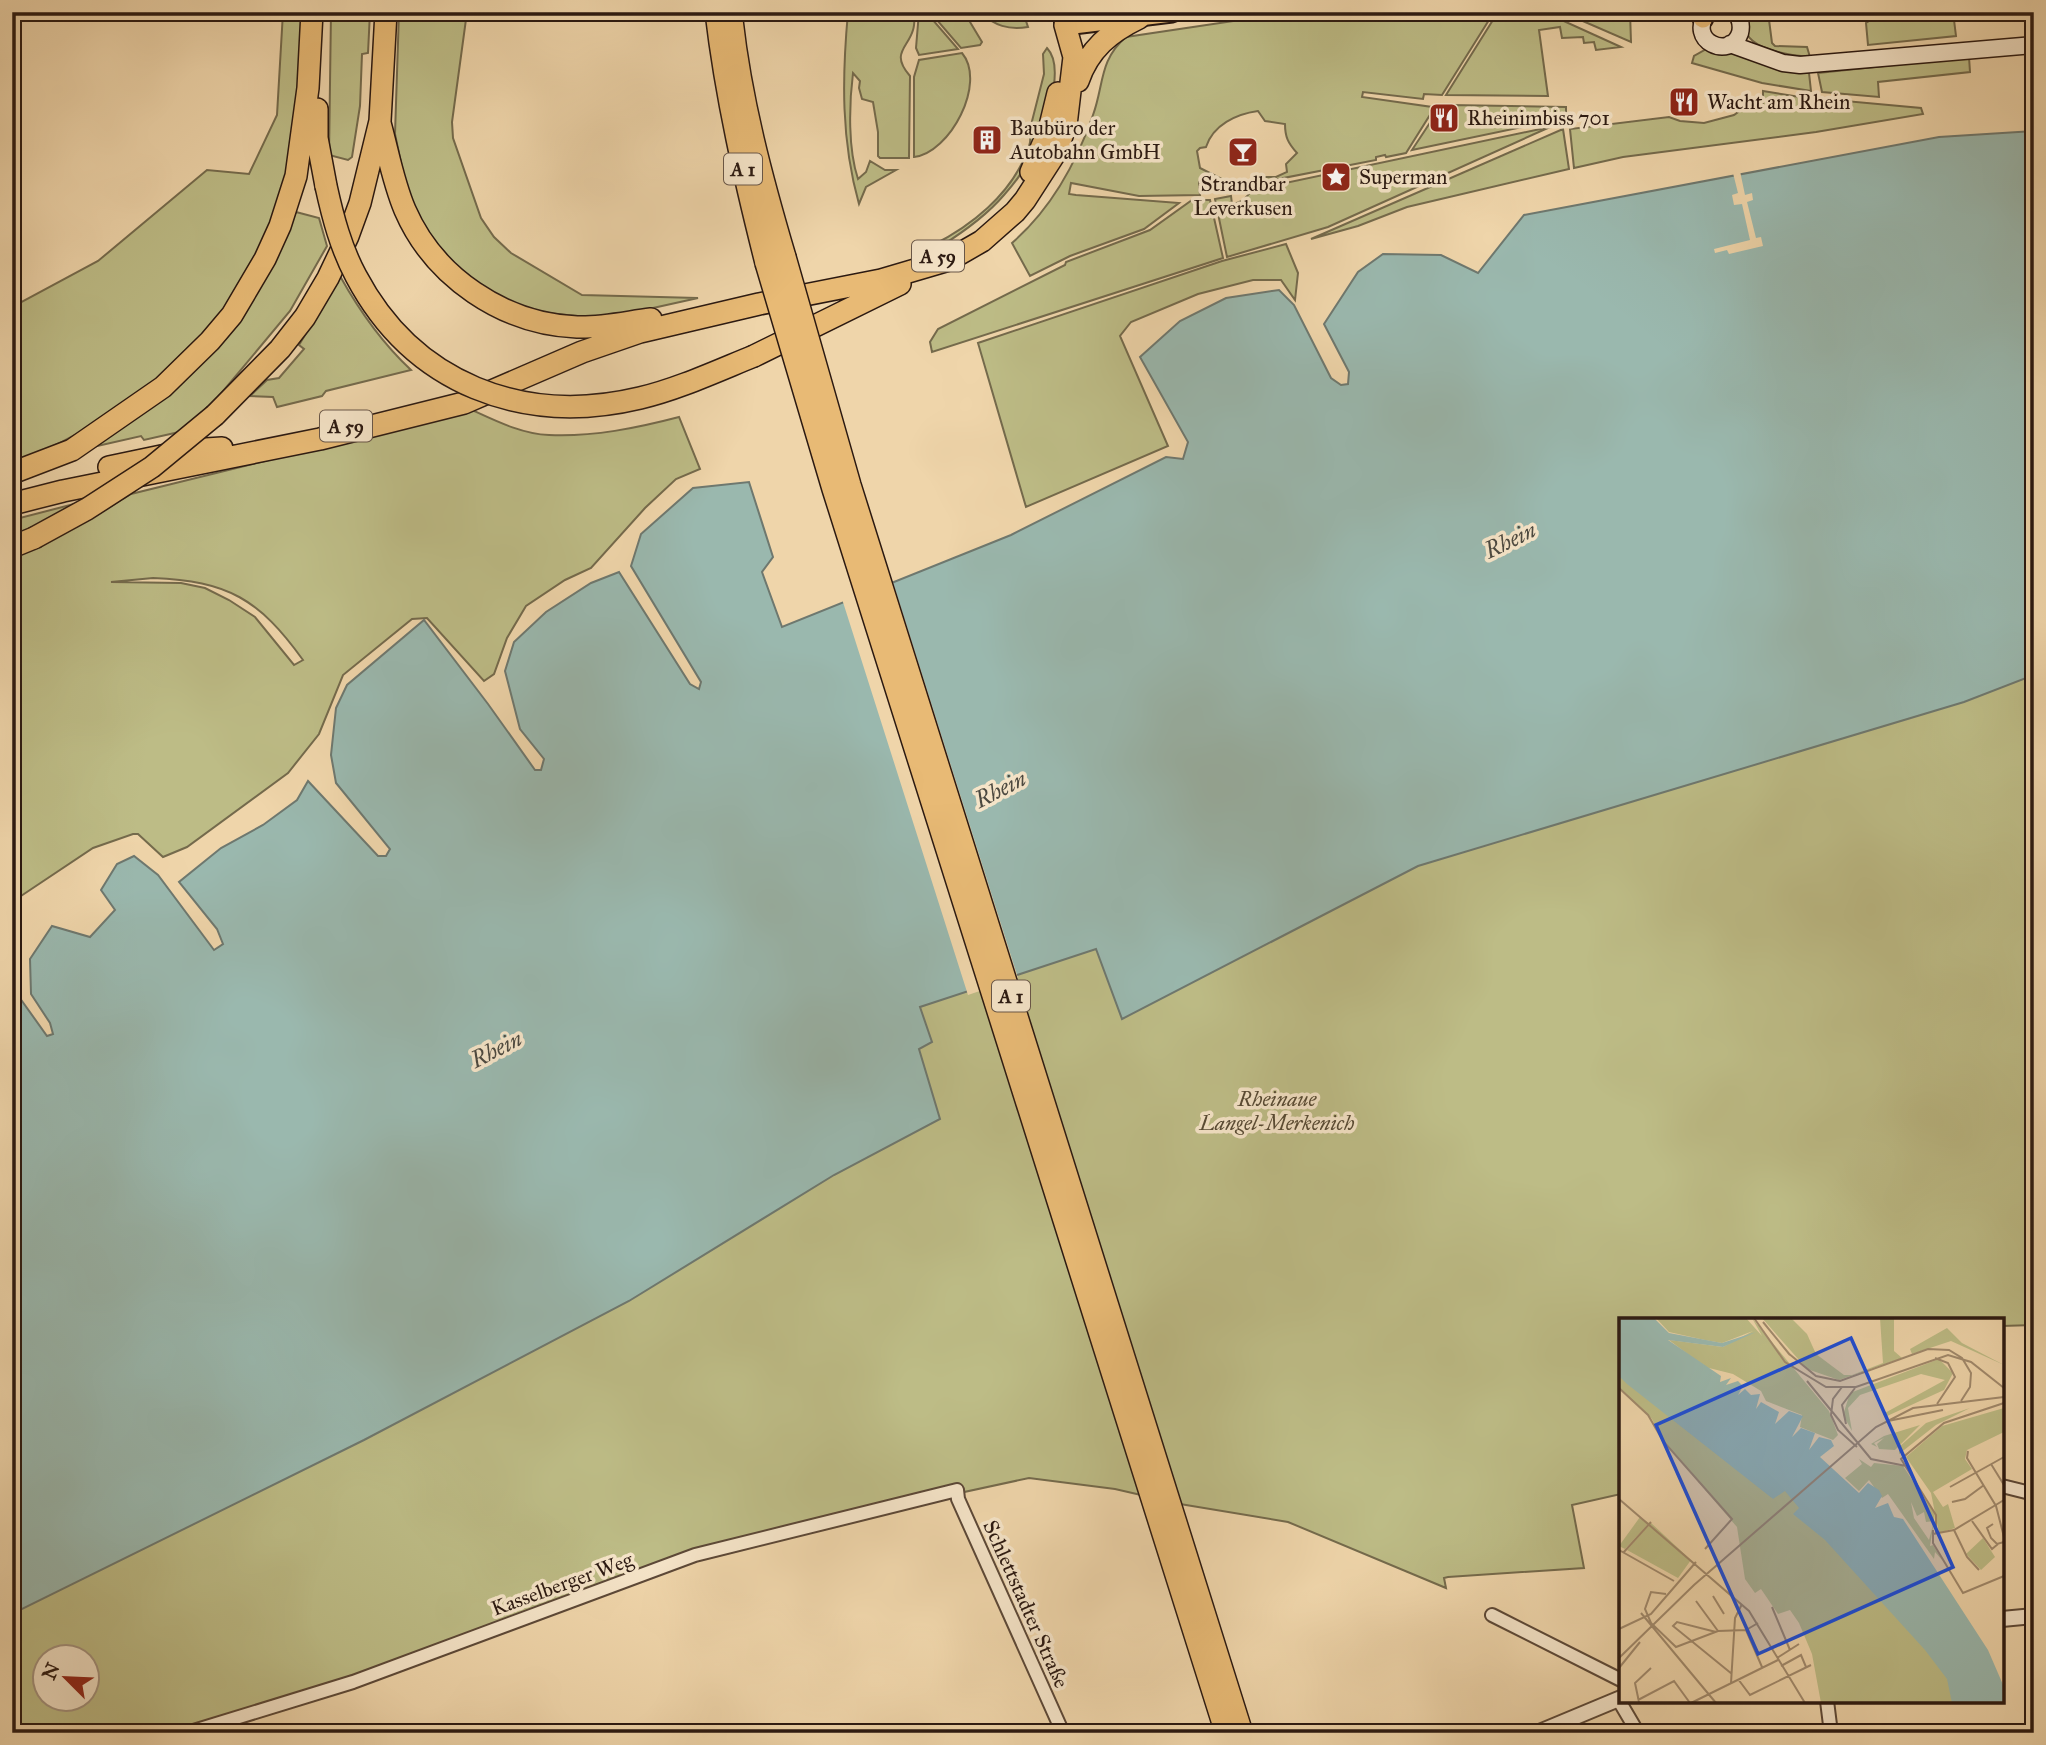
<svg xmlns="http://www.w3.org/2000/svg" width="2046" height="1745" viewBox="0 0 2046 1745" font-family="'IM FELL Great Primer',serif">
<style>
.green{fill:#bdbc86;stroke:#746a4c;stroke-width:2;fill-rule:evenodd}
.water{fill:#9ab8ae;stroke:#6e786f;stroke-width:2}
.pier{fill:#efd5aa}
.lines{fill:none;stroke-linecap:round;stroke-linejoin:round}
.minor-casing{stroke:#5c4837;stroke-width:16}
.tertiary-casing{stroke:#5c4837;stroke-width:18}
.secondary-casing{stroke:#2b1911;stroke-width:19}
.primary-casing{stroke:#2b1911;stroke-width:23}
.motorway-casing{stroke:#2b1911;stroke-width:24}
.minor{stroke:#f5e4c8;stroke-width:12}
.tertiary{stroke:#f5e4c8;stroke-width:14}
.secondary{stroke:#f5e4c8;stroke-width:16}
.primary{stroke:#e8ba75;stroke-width:19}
.motorway{stroke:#e8ba75;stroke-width:21}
.motorway-bridge-casing{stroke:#2b1911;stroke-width:24;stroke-linecap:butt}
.motorway-bridge{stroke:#e8ba75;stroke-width:21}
.labels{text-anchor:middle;stroke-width:7;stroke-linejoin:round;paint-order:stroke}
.shield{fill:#f5e4c8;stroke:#685648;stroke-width:2}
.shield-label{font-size:19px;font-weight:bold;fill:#2b1911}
.poi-label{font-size:21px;fill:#2b1911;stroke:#f5e4c8;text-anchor:start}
.park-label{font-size:21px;font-style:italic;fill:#574a34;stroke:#f5e4c8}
.street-label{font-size:21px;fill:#2b1911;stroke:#f5e4c8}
.water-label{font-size:23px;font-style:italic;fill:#4c4940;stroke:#f5e4c8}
.inset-road{fill:none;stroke:#a18a6d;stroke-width:2}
.view{fill:#1d4ed8;fill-opacity:0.15;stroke:#1d4ed8;stroke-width:3.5}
.inset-edge{fill:none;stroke:#2b1911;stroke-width:3.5}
</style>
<rect width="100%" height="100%" fill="#efd5aa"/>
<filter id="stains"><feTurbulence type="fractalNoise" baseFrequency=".00286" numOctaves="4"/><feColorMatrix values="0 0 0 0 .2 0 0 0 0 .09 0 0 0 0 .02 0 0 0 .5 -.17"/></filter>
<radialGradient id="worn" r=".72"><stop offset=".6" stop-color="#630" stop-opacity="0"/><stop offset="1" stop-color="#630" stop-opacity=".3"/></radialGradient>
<path class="green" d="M 283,12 L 304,12 C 303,55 301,97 294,139 C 292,153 292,168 288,181 C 245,320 145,412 12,464 L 12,307 L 98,261 L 207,170 L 249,174 L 277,115 Z
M 331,12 L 370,12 L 368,53 L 362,54 L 360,106 L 352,157 L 348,160 L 329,155 Z
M 399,12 L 467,12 L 452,122 L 453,138 L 481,218 L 494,237 L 511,253 L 582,295 L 698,298 L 626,314 L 589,317 L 545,313 L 507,301 L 456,269 L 424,231 L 407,192 L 395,134 Z
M 848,12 L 915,12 C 914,18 915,24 913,30 C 908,48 890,53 910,76 L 909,158 L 880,158 L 878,156 L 878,132 L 873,102 L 862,99 L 859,88 L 860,81 L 853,73 C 849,105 848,149 858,179 L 866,172 L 870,161 L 885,170 L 896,170 L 866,187 L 859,204 C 841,140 842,78 848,12 Z
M 919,12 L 926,12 L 958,49 L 919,55 L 916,48 Z
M 930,12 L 964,12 L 982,42 L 980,45 L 961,48 Z
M 980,12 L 1029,12 L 1026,21 L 1028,27 C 1008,30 995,26 980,12 Z
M 1293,12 L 1494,12 L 1442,95 L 1424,94 L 1423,99 L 1363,92 L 1362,97 L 1432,107 L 1433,110 L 1406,153 L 1386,157 L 1385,155 L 1376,157 L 1376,160 L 1268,181 L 1262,180 L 1262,177 L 1276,177 L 1287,172 L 1286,164 L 1297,153 C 1288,143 1285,137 1285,124 L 1265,121 L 1258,111 C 1236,114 1213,125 1206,147 L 1200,148 L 1197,151 L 1200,168 L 1220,178 L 1199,182 L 1200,195 L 1139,196 L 1071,183 L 1069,194 L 1076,195 L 1179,203 L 1144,229 L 1070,256 L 1030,276 L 1012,243 C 1051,209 1076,164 1093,115 C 1104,85 1099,60 1126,37 Z
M 1498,12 L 1544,12 L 1621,47 L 1596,50 L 1594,42 L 1584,43 L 1583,37 L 1562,38 L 1560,27 L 1539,30 L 1548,96 L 1446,95 Z
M 1562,12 L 1630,12 L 1631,42 Z
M 1750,12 L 1768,12 L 1772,43 L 1775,46 L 1807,47 L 1810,57 C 1788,55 1728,48 1750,12 Z
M 1883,12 L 1953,12 L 1956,36 L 1868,45 L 1866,23 Z
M 1710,47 C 1744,51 1775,68 1809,73 L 1811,91 L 1762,83 L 1692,63 L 1694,56 Z
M 1047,48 C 1068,70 1041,135 1029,160 C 1023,172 1013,185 1004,195 C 986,216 965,231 941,246 L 933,245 C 971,226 1010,195 1026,154 C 1029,146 1032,141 1029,133 L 1044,74 L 1043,54 Z
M 962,53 C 987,83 950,153 914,157 L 914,77 L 919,60 Z
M 1969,57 L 1970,72 L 1878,82 L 1879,97 L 1822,92 L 1818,73 Z
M 1763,91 L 1812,99 L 1813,102 L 1824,102 L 1824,99 L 1921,108 L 1923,114 L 1816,132 L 1623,157 L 1574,168 L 1570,129 L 1669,117 L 1680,121 L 1704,123 L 1734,115 L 1749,104 L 1763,104 Z
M 1450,105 L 1566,107 L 1566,118 L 1412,150 L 1441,106 L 1449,107 Z
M 1550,127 L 1328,227 L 1227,257 L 1215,199 L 1231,196 L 1232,204 C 1242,203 1246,198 1252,190 Z
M 1563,129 L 1569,169 L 1407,207 L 1358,226 L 1311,239 Z
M 1192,200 L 1210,200 L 1223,258 L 932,352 L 930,342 L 938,329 L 1065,265 L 1066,262 L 1150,230 Z
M 296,212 L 319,218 L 327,246 L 290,311 L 214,402 L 179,432 L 144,440 L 141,436 L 84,449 L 133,418 L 277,249 Z
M 1286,244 L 1298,273 L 1295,300 L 1281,280 L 1253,280 L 1198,294 L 1131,322 L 1120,336 L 1168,446 L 1026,507 L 978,343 L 1222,261 Z
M 340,276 C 360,312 381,342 411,370 L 326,391 L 322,396 L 277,407 L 273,397 L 250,396 L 267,380 L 279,378 L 304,349 L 299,345 Z
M 472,410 C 496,421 522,434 549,435 C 593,437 637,428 679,417 L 700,469 L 676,479 L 645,508 L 591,568 L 565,580 L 526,606 L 507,638 L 494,674 L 484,681 L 427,618 L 412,619 L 343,675 L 319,734 L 288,773 L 187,847 L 163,857 L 138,834 L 133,834 L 93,848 L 12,902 L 12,557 L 88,520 L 131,494 ZM 153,578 C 228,581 259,599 303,660 L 294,665 L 255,617 L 229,600 L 205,588 L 181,583 L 111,582 Z
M 2034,421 L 2034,1325 L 2002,1326 L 2002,1320 L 1621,1320 L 1621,1494 L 1572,1505 L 1584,1568 L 1448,1577 L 1444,1578 L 1446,1588 L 1288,1522 L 1180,1504 L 1115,1489 L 1029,1478 L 918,1502 L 695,1560 L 452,1646 L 177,1733 L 12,1733 L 12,1322 ZM 46,1658 L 88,1658 L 88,1700 L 46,1700 Z
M 78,503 L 12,539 L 12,520 Z"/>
<path class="water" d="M 2034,131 L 2034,675 L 1964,702 L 1418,866 L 1122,1019 L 1096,949 L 920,1007 L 932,1042 L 919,1049 L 940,1119 L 834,1175 L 629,1301 L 364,1440 L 12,1614 L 12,987 L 47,1036 L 53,1034 L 50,1023 L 31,994 L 30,959 L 52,926 L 90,937 L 115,910 L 101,890 L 117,864 L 134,856 L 158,875 L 214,950 L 223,944 L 217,929 L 179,882 L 221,848 L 263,825 L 297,800 L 308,781 L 378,856 L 386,856 L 390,849 L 336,783 L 331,755 L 336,708 L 347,685 L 424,620 L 488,704 L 535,770 L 541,770 L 544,759 L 520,729 L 505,671 L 514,642 L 546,612 L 591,583 L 619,572 L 690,684 L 699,689 L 701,682 L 631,566 L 641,534 L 693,488 L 749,482 L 773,557 L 762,572 L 782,627 L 1011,535 L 1166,457 L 1183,459 L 1188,442 L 1140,357 L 1180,321 L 1226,298 L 1279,290 L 1294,305 L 1331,378 L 1341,385 L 1348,384 L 1349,372 L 1324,324 L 1358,272 L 1383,254 L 1441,255 L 1478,273 L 1524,215 L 1939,137 Z"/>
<path class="pier" d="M 1740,171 L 1745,195 L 1752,193 L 1753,200 L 1747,202 L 1756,238 L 1761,237 L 1763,246 L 1729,254 L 1727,250 L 1715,253 L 1714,249 L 1750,240 L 1742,204 L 1734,205 L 1732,195 L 1738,193 L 1733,173 Z
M 892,579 L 1018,978 L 968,995 L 842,599 Z"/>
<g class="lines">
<g class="minor-casing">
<path id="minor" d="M 2002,1486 L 2034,1494
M 1492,1615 L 1621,1680
M 1618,1699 L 1638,1733
M 1827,1701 L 1831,1733
M 187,1733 L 353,1682 L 695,1555 L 957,1490 L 958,1499 L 1063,1733"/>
</g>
<g class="tertiary-casing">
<path id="tertiary" d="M 2002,1619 L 2034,1616
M 1537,1733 L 1621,1698"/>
</g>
<g class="secondary-casing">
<path id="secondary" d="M 1708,12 C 1685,41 1731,61 1740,33 C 1742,25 1740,18 1735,12
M 1730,44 L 1783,63 L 1800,65 L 2034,45"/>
</g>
<g class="primary-casing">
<path id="primary" d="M 1063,12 L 1065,25 L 1172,12
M 1700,12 L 1703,18"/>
</g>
<g class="motorway-casing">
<path id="motorway" d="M 716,12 C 726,97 745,180 766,263
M 732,20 C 741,101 762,179 785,257
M 1078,81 C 1089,49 1110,32 1139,18
M 317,109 L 317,138 L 326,186
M 380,123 C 388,152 393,182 405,210 C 434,277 503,324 577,327 C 601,328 627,322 651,319
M 1031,172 L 1049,130 L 1058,93
M 754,356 L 900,284
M 215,415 L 280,349 L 305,317 L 328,278 L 348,236 L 360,203 L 380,121 L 386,12
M 109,467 L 190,450 L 222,448
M 12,473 L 72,450 L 163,387 L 210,341 L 232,315 L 265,259 L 280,226 L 296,176 L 308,88 L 312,12
M 12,504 L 63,491 L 320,439 L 464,403 L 582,352 L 640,332 L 759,304 L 881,280 L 949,260 L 982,241 L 1015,212 L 1025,200 L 1056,152 L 1066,125 L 1074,57 L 1065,25
M 12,547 L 34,538"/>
</g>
<use href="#minor" class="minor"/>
<use href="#tertiary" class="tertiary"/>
<use href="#secondary" class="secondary"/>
<use href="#primary" class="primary"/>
<use href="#motorway" class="motorway"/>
<g class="motorway-bridge-casing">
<path id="motorway-bridge" d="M 326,186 C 333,218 341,248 356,276 C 413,384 523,426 640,398 C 678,389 717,371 754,356
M 785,257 L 850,485 L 1242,1733
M 766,263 L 833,489 L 1226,1733
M 34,538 L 87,509 L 152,467 L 215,415"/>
</g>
<use href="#motorway-bridge" class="motorway-bridge"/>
</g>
<defs>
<g id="restaurant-square" transform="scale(1.575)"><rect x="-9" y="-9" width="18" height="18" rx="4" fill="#8f2418" stroke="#f5e4c8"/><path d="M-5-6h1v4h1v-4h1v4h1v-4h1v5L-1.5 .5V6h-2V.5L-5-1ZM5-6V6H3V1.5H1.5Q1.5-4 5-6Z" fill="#fff"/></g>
<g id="building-square" transform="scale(1.575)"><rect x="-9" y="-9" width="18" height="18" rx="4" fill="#8f2418" stroke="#f5e4c8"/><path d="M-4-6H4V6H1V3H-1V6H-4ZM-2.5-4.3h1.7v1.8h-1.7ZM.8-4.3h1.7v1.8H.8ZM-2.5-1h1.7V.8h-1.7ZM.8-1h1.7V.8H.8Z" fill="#fff"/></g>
<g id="bar-square" transform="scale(1.575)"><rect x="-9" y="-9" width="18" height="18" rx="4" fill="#8f2418" stroke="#f5e4c8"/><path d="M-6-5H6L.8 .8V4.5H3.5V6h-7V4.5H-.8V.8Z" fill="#fff"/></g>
<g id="sight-square" transform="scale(1.575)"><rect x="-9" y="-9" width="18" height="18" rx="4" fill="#8f2418" stroke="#f5e4c8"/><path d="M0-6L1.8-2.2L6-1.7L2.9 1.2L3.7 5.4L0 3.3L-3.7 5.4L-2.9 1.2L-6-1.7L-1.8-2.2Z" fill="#fff"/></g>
</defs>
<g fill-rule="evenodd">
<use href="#restaurant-square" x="1684" y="102"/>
<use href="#restaurant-square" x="1444" y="118"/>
<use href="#building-square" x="987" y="140"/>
<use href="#bar-square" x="1243" y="152"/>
<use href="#sight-square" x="1336" y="177"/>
</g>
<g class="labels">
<g class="shield">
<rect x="724" y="153.5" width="38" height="31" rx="5"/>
<rect x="912" y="240.5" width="52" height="31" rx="5"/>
<rect x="320" y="410.5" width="52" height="31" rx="5"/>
<rect x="992" y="980.5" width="38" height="31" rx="5"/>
</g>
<g class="shield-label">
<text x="743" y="176">A 1</text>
<text x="938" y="263">A 59</text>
<text x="346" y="433">A 59</text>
<text x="1011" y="1003">A 1</text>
</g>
<g class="poi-label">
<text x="1707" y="109">Wacht am Rhein</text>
<text x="1467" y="125">Rheinimbiss 701</text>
<text x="1010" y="135">Baubüro der<tspan x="1010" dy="24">Autobahn GmbH</tspan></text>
<text x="1359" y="184">Superman</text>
<text x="1243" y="191" text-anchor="middle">Strandbar<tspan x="1243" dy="24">Leverkusen</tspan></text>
</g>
<g class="park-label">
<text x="1277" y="1106">Rheinaue<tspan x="1277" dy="24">Langel-Merkenich</tspan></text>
</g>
<g class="street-label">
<text transform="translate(562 1584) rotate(-20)" y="7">Kasselberger Weg</text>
<text transform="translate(1026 1604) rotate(66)" y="7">Schlettstadter Straße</text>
</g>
<g class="water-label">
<text transform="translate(1510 540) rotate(-26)" y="8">Rhein</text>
<text transform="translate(1000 789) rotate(-27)" y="8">Rhein</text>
<text transform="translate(496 1049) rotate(-27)" y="8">Rhein</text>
</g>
</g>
<g transform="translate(1619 1318)">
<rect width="385" height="385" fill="#efd5aa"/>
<path d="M 37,0 L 127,0 L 143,18 L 133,0 L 210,93 L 219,117 L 214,122 L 181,109 L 183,97 L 147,83 L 142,73 L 114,56 L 86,49 L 50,22 L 104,29 L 134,13 L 103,25 L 86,22 L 50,14 ZM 143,0 L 172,0 L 188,16 L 197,36 L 225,57 L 233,57 L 264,45 L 261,0 L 275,0 L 275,33 L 283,40 L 220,62 L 188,51 ZM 328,10 L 343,25 L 385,47 L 332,23 L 293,36 L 291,31 ZM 0,21 L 183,163 L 356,385 L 202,385 L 193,336 L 180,305 L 171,292 L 159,296 L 142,271 L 136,275 L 126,261 L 118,209 L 44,123 L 33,101 L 0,70 ZM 320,41 L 334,55 L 325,72 L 266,99 L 264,96 L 326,62 L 302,56 L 241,77 L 229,90 L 233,113 L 224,97 L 231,75 ZM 351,90 L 317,107 L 280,136 L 280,129 L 307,105 ZM 385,90 L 385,114 L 348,132 L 346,141 L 353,151 L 314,174 L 324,189 L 329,186 L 336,210 L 320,215 L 312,175 L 287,139 L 323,108 ZM 301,107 L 276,132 L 260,131 L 258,126 L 265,120 L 255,125 L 258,129 L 252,126 L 265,118 ZM 240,141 L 252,149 L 255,145 L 284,148 L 316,196 L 311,228 L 314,227 L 324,243 L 316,234 L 315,241 L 269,176 L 263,180 L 250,162 L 240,173 L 226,160 L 243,146 ZM 292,184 L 298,198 L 305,194 L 307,204 L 315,203 L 310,222 L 295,200 ZM 21,199 L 30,205 L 6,231 L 0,228 ZM 32,205 L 72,242 L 59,260 L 8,232 ZM 364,220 L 376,239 L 362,252 L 347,236 Z" fill="#bdbc86" fill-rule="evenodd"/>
<path d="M 0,0 L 35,0 L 50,15 L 103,25 L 137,14 L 104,29 L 49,22 L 102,58 L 101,64 L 112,60 L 107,67 L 119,63 L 124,68 L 119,77 L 126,71 L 132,77 L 141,76 L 137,91 L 142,84 L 160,94 L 156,106 L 170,93 L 184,98 L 173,119 L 182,110 L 196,115 L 190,132 L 200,119 L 212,122 L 215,128 L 201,139 L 240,175 L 249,165 L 260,172 L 263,178 L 256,190 L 269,185 L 275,199 L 284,201 L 369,332 L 385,369 L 385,385 L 333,385 L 328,361 L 306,332 L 206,222 L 174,196 L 180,190 L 166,173 L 154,181 L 8,66 L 0,58 Z" fill="#9ab8ae"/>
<path class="inset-road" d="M 135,0 L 166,44 L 207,69 L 237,69 L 329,37 L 352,44 L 385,70M 144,4 L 171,37M 169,35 L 197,58 L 221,63 L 309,31 L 330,32 L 343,40 L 352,55 L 351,69 L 342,83M 316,40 L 329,45 L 336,59 L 318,86M 188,63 L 252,141 L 287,148M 223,69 L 214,81 L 212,97 L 219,112 L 238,129M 0,70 L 29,97 L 44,123 L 113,201 L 86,231M 269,103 L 324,92M 227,106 L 223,87 L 236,70M 349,133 L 348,140 L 377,188 L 385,219M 372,146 L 385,167M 331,169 L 385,139M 0,181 L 130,293 L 186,385M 333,184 L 346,181 L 365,167M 353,203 L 373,231 L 379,226M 374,206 L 368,210 L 372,220 L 378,226 L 385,224M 314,212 L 314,225 L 344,275 L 385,258M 335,212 L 348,239 L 360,252M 317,215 L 317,197 L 282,141 L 325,105 L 385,85M 314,216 L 335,212 L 385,182M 0,232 L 55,263M 4,235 L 32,204M 47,276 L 32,274 L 26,291 L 32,305 L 57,329 L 99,313 L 127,312 L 139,305M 94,278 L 105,296M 77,283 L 99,313M 153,289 L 171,332M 22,295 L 97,385M 0,311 L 32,296 L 77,244M 127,312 L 143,349M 97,314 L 58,304 L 54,308 L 113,356M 0,340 L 75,267 L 257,109 L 294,90 L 385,79M 158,340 L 180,326M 162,348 L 182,337 L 187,349M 0,350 L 21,324M 119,361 L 131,377 L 192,347M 112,365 L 116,300 L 123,286M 19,382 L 55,363 L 71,385M 20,384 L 16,365 L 32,350M 72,385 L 159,342"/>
<path class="view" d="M 232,20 L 334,249 L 139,336 L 37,107 Z"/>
<rect width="385" height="385" class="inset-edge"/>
</g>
<rect width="2046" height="1745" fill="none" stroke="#efd5aa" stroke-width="42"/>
<rect x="14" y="14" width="2018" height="1717" fill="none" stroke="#2b1911" stroke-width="3.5"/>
<rect x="21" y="21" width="2004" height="1703" fill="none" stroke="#2b1911" stroke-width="2"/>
<g transform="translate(66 1678) rotate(294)"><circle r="33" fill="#f5e4c8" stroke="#a4937f" stroke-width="2"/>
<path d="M0-5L12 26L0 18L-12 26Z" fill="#8f2418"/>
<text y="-10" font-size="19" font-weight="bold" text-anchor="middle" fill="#2b1911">N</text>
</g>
<rect width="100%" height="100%" filter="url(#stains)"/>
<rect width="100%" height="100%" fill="url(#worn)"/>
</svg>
